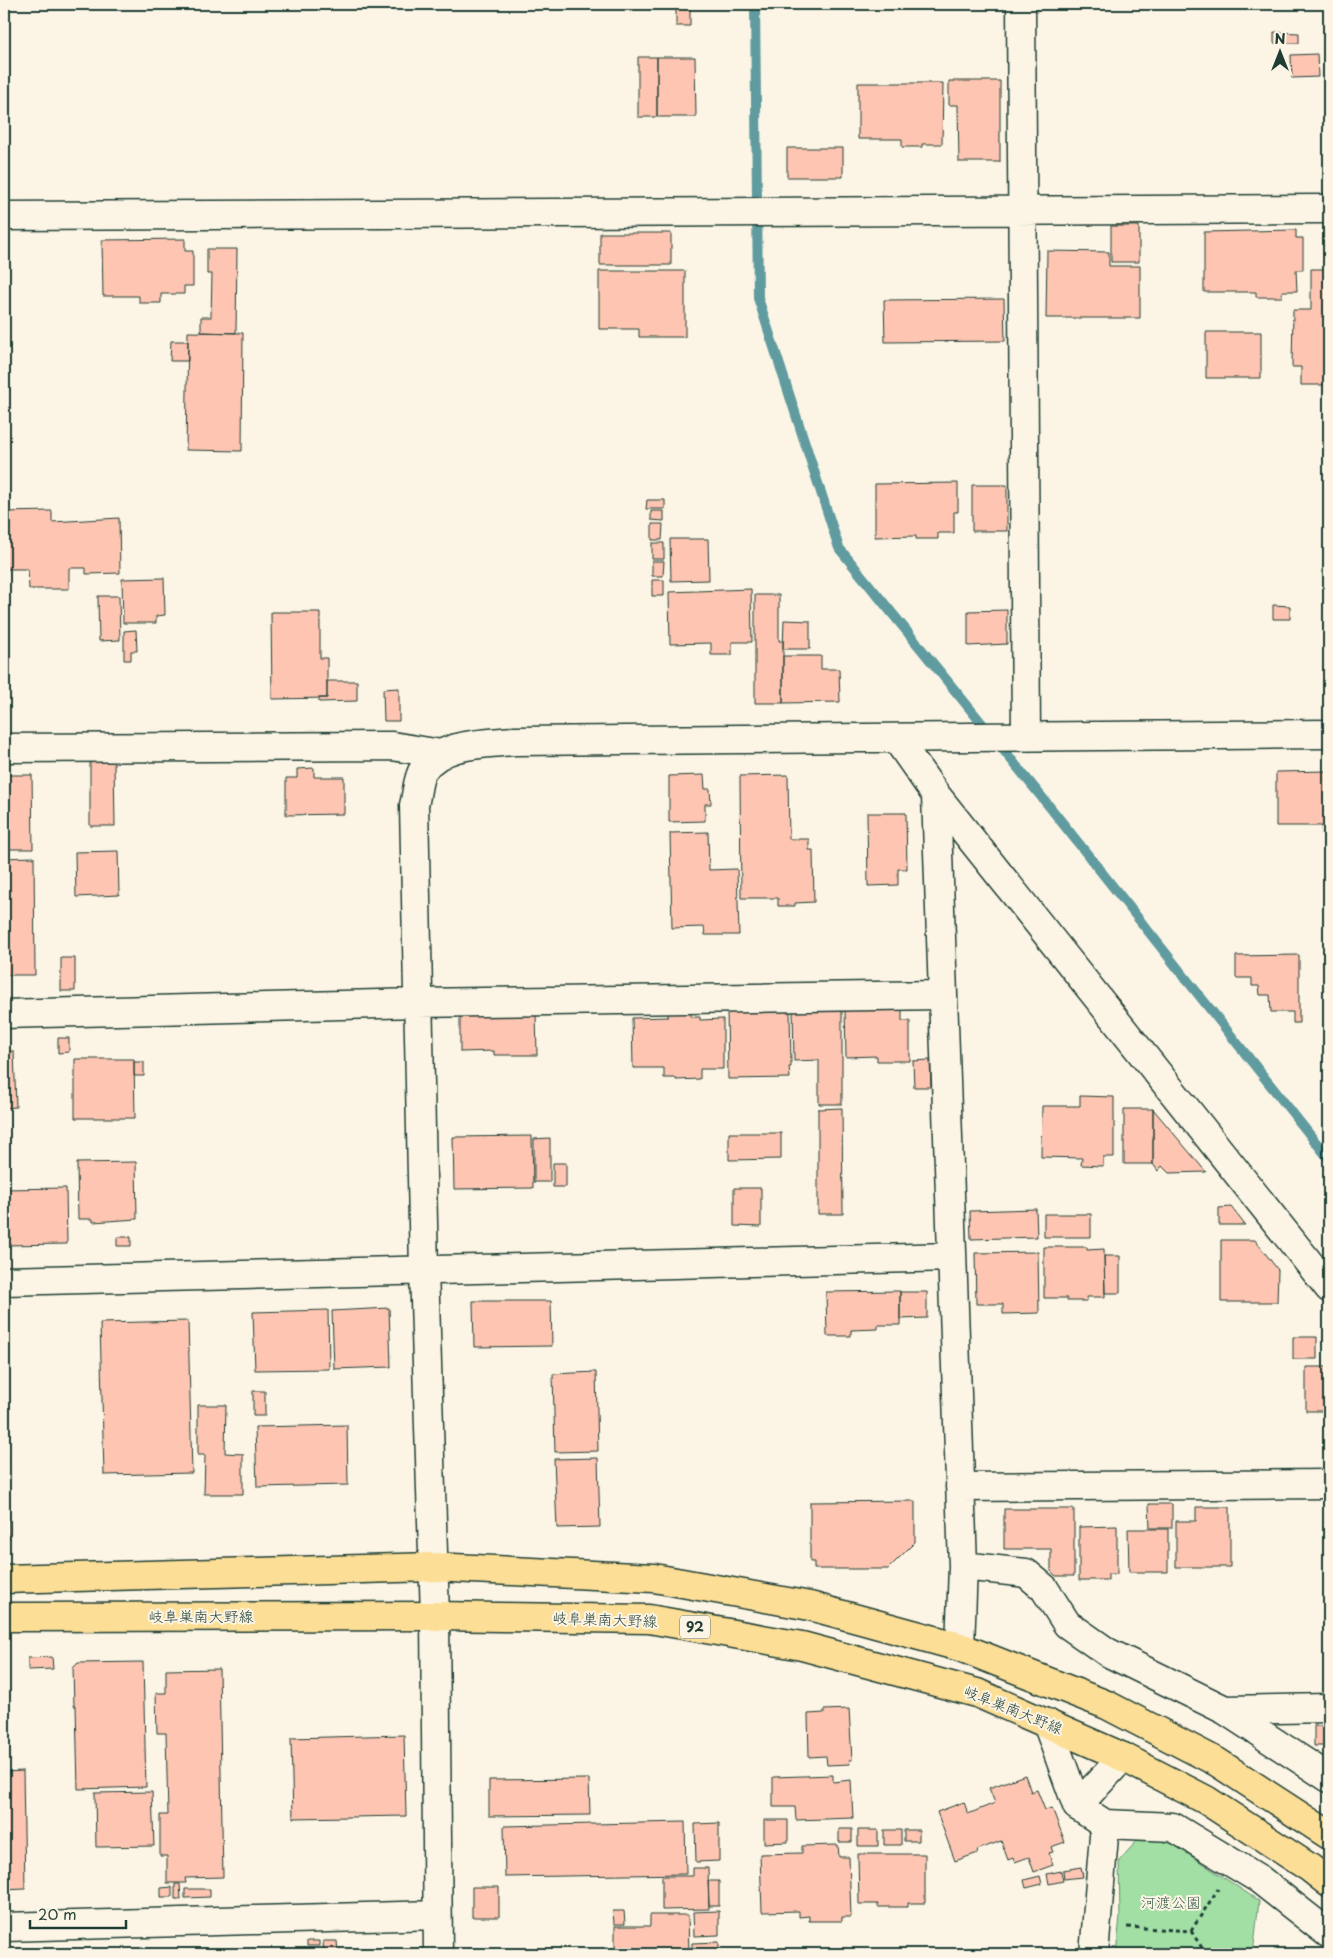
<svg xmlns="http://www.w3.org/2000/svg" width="1333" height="1958" viewBox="0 0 1333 1958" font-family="'Playpen Sans','Klee One',sans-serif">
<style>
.green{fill:#a2dfa5;stroke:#608e6c}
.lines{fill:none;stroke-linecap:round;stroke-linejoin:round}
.stream{stroke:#609ba0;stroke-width:10}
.building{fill:#fec6b2;stroke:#1f3d34}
.minor-casing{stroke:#1f3d34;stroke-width:31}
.major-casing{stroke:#1f3d34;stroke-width:31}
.path{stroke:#1f3d34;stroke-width:3;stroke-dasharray:4 4;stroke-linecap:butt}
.minor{stroke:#fcf5e5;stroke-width:28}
.major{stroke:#fcde96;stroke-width:28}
.labels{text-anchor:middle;stroke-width:4;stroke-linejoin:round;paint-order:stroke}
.shield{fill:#fcf5e5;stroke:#617469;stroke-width:1}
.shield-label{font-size:14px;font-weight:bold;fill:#1f3d34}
.street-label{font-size:15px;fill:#1f3d34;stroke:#fcf5e5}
.park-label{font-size:15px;fill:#395d4b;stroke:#fcf5e5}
</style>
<rect width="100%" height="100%" fill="#fcf5e5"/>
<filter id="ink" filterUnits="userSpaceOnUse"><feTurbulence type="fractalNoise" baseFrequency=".02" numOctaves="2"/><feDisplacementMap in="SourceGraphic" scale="10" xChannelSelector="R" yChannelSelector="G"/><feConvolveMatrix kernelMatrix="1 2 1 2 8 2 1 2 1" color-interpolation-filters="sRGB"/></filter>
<g filter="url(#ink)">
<path class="green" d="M 1141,1836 L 1173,1844 L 1259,1901 L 1253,1954 L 1116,1954 L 1120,1917 L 1119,1861 Z"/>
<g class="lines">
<path class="stream" d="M 755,4 L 758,298 L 839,548 L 1049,806 L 1329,1159"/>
</g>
<path class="building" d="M 676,8 L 690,8 L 690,26 L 676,26 Z
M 1274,32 L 1299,33 L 1299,43 L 1274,43 Z
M 1317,54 L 1318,77 L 1292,78 L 1291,55 Z
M 638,57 L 657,57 L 657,117 L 638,117 Z
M 657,57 L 695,57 L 696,117 L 657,117 Z
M 949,81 L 1000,81 L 1000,162 L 959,162 L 958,105 L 949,105 Z
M 858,83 L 943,83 L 942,144 L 922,144 L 922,147 L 902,147 L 902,139 L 858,139 Z
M 787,148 L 843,148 L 843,177 L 787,177 Z
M 1111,226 L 1139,226 L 1139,262 L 1111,262 Z
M 1296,230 L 1296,238 L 1303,238 L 1303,270 L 1296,270 L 1297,291 L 1282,291 L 1282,297 L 1256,297 L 1256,292 L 1204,292 L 1204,232 Z
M 600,233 L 671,233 L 671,265 L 600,265 Z
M 185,239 L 185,251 L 193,251 L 193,286 L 184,286 L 184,294 L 161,294 L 161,303 L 139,303 L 139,296 L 103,296 L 102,240 Z
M 207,249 L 237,249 L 236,333 L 201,332 L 201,317 L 211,317 L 212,274 L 207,274 Z
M 1047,251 L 1109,252 L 1109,266 L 1140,266 L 1140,318 L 1046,318 Z
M 1311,269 L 1329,269 L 1329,385 L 1301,385 L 1301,367 L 1292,367 L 1293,310 L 1311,310 Z
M 599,271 L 685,271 L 685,337 L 639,337 L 639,329 L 599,329 Z
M 1004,299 L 1005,341 L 885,342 L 884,300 Z
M 188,332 L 243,333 L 242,451 L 186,450 Z
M 1206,332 L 1261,332 L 1261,378 L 1206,378 Z
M 171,341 L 188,341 L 188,361 L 170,361 Z
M 958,483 L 958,512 L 954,512 L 954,533 L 938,533 L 938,539 L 916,539 L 916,536 L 875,537 L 875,484 Z
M 972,485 L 1007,485 L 1007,531 L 972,531 Z
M 647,500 L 665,500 L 665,509 L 646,509 Z
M 52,511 L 52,522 L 119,518 L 120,573 L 86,574 L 86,568 L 69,568 L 69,589 L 29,589 L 28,569 L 5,569 L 5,582 L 4,582 L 4,512 Z
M 651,511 L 664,511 L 664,521 L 651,520 Z
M 652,524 L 663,524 L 662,540 L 652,540 Z
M 670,539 L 708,539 L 709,580 L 671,581 Z
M 652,543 L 664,543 L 664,559 L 652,559 Z
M 652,561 L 664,561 L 663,576 L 652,576 Z
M 164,578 L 165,615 L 156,616 L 156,623 L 123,623 L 122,579 Z
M 652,580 L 664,580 L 664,596 L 652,596 Z
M 751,589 L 752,642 L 732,642 L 732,655 L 711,655 L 711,643 L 670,644 L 669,592 Z
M 755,595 L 779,595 L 779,641 L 783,641 L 783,703 L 755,703 Z
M 98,596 L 119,596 L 120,640 L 99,641 Z
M 1273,605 L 1290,606 L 1290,619 L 1273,619 Z
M 1007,610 L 1007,644 L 968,646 L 968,611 Z
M 271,612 L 320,612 L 320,658 L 327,658 L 327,698 L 272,699 Z
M 784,620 L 810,621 L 810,649 L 783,649 Z
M 136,630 L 137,651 L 131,651 L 131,660 L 124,660 L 124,631 Z
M 783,656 L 821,656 L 821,669 L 839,669 L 840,702 L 783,703 Z
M 327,681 L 357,681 L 357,701 L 319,702 L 319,698 L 327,698 Z
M 399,688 L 399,721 L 384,721 L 383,689 Z
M 90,762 L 114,762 L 115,826 L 90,826 Z
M 314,768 L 314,777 L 344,777 L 344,814 L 286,815 L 286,778 L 297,778 L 297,769 Z
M 1329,771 L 1329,837 L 1322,837 L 1322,826 L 1276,826 L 1276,772 Z
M 4,775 L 32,775 L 33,849 L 4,849 Z
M 704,775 L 705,789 L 710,789 L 711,804 L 705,804 L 705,821 L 669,822 L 669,776 Z
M 788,775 L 789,839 L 809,839 L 809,850 L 813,850 L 814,902 L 795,903 L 795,906 L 778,906 L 778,898 L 741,898 L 740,776 Z
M 867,813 L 906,813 L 907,869 L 898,869 L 898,885 L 868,886 Z
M 708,832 L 709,870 L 737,869 L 739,935 L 705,935 L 704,927 L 672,928 L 670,833 Z
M 118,851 L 119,895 L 76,897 L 75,852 Z
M 34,857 L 35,975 L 4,975 L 4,858 Z
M 1299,955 L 1299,1023 L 1293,1023 L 1293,1012 L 1271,1012 L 1270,995 L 1260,995 L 1259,986 L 1252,986 L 1252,978 L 1236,978 L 1236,956 Z
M 61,958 L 75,958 L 75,991 L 61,991 Z
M 842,1007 L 842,1104 L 819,1104 L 819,1060 L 794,1061 L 793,1008 Z
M 902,1007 L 902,1021 L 910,1021 L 910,1061 L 877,1061 L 877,1056 L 846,1057 L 845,1008 Z
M 727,1009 L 742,1009 L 742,1012 L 790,1011 L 791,1067 L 789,1067 L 790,1078 L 728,1079 Z
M 536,1013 L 537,1055 L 494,1055 L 494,1051 L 460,1052 L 460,1015 Z
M 668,1013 L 691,1013 L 691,1017 L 700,1017 L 700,1020 L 723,1019 L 723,1069 L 700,1069 L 700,1079 L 676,1080 L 676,1078 L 664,1078 L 664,1068 L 633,1068 L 632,1018 L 668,1017 Z
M 58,1038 L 69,1038 L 69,1052 L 58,1053 Z
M 4,1051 L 14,1051 L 16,1107 L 4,1108 Z
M 75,1059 L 134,1059 L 135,1118 L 75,1118 Z
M 930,1060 L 931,1087 L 914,1087 L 913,1061 Z
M 134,1062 L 144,1062 L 144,1076 L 134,1076 Z
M 1080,1096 L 1114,1097 L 1114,1157 L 1103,1157 L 1103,1166 L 1081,1165 L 1082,1158 L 1041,1157 L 1042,1106 L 1080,1106 Z
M 842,1108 L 843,1214 L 818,1214 L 818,1109 Z
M 1124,1109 L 1153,1109 L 1153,1164 L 1124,1164 Z
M 1153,1109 L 1206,1172 L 1169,1173 L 1162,1166 L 1158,1171 L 1153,1164 Z
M 729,1133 L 781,1133 L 781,1159 L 729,1160 Z
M 532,1136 L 533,1188 L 454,1189 L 453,1137 Z
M 550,1138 L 550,1182 L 534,1182 L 534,1139 Z
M 136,1162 L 137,1219 L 93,1222 L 93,1219 L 78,1219 L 77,1163 Z
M 553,1163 L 566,1163 L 566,1187 L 553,1187 Z
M 66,1188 L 67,1244 L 4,1245 L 4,1189 Z
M 734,1188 L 761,1188 L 761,1227 L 734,1226 Z
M 1231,1207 L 1245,1225 L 1219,1225 L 1219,1208 Z
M 1036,1209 L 1037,1237 L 971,1239 L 970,1211 Z
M 1044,1214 L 1091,1214 L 1091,1237 L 1044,1237 Z
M 117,1237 L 131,1237 L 131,1246 L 117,1246 Z
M 1221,1240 L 1255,1240 L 1278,1270 L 1277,1302 L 1221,1302 Z
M 1044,1247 L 1087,1247 L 1087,1250 L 1104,1249 L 1105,1297 L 1087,1297 L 1087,1301 L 1067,1301 L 1067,1298 L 1044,1298 Z
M 1038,1252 L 1039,1313 L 1003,1314 L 1003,1304 L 976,1304 L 975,1253 Z
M 1104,1256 L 1120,1256 L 1120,1293 L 1105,1293 Z
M 900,1291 L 900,1325 L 878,1325 L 878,1329 L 851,1330 L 851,1336 L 827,1336 L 826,1292 Z
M 900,1292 L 927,1292 L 927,1318 L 900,1319 Z
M 473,1301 L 551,1301 L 552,1346 L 474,1347 Z
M 389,1308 L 391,1367 L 334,1369 L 332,1311 Z
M 328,1310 L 329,1369 L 255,1370 L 253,1312 Z
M 188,1321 L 192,1473 L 104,1475 L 100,1323 Z
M 1293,1337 L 1317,1337 L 1317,1359 L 1293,1359 Z
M 1306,1367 L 1329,1367 L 1329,1411 L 1306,1411 Z
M 596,1372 L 598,1451 L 555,1452 L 553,1374 Z
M 253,1391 L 265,1391 L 265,1416 L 253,1416 Z
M 198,1405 L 226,1405 L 225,1453 L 243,1454 L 243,1494 L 204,1494 L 205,1455 L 198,1455 Z
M 4,1407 L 6,1407 L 9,1539 L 4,1539 Z
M 347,1425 L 348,1485 L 257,1487 L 255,1427 Z
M 598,1458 L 600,1527 L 557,1528 L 554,1459 Z
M 915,1501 L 915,1542 L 888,1569 L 814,1569 L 814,1562 L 810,1562 L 810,1502 Z
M 1149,1504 L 1172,1504 L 1172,1528 L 1150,1528 Z
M 1196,1507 L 1230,1507 L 1230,1567 L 1176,1567 L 1176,1521 L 1196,1521 Z
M 1004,1509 L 1074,1509 L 1074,1576 L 1056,1576 L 1051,1571 L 1051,1549 L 1004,1549 Z
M 1117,1526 L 1117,1574 L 1108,1574 L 1108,1580 L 1079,1580 L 1079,1527 Z
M 1128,1529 L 1168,1529 L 1168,1572 L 1129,1572 Z
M 52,1657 L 53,1669 L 28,1670 L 28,1658 Z
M 143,1662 L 146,1787 L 78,1789 L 76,1706 L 74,1706 L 73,1668 L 78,1663 Z
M 219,1669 L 223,1877 L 185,1878 L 186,1883 L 167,1883 L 167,1856 L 160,1856 L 160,1815 L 168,1815 L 166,1733 L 157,1733 L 156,1693 L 166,1693 L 166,1670 Z
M 849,1709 L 852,1760 L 849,1760 L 850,1764 L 827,1765 L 826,1756 L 809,1757 L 808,1714 L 824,1713 L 824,1710 Z
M 1314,1726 L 1326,1726 L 1327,1746 L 1314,1746 Z
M 404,1735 L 406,1816 L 293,1818 L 291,1738 Z
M 23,1771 L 25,1889 L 4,1890 L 4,1772 Z
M 833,1775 L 833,1782 L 851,1780 L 853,1818 L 796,1820 L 795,1807 L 773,1807 L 773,1777 Z
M 1025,1775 L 1031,1792 L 1037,1790 L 1045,1810 L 1052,1808 L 1065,1842 L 1051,1847 L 1053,1852 L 1049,1853 L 1053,1865 L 1034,1872 L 1029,1857 L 1015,1862 L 1013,1858 L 1008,1860 L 1001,1841 L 977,1850 L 978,1853 L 955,1861 L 937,1812 L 964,1802 L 968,1814 L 995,1803 L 989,1788 Z
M 589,1779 L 590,1815 L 489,1816 L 489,1780 Z
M 152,1792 L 154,1846 L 96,1847 L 95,1793 Z
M 764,1820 L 788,1820 L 788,1842 L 764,1843 Z
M 685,1822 L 686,1874 L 505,1877 L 504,1826 Z
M 719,1823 L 719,1861 L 696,1862 L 695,1824 Z
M 839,1829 L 852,1829 L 852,1842 L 839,1842 Z
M 858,1830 L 878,1830 L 878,1846 L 858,1846 Z
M 884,1830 L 901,1830 L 901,1845 L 884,1845 Z
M 904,1830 L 919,1830 L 919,1841 L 904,1841 Z
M 838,1845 L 839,1857 L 849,1857 L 851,1917 L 842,1917 L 842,1921 L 809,1921 L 809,1916 L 799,1917 L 799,1911 L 762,1912 L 760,1854 L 802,1853 L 802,1846 Z
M 858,1854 L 925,1854 L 925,1903 L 908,1903 L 908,1907 L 878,1907 L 878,1904 L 859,1904 Z
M 1081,1867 L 1083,1877 L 1064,1879 L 1063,1870 Z
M 693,1868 L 708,1868 L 709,1909 L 662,1910 L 662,1876 L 693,1876 Z
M 1061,1871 L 1063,1881 L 1049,1884 L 1047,1874 Z
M 1040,1876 L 1042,1884 L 1026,1888 L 1024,1880 Z
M 708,1881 L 719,1881 L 719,1906 L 709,1906 Z
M 175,1884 L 180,1884 L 181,1899 L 175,1899 Z
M 172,1887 L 172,1897 L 161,1897 L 161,1888 Z
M 472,1887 L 499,1887 L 499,1917 L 472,1917 Z
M 185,1889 L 210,1889 L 210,1897 L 185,1898 Z
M 613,1911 L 624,1911 L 625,1924 L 614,1924 Z
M 719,1911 L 719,1935 L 694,1936 L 693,1912 Z
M 650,1915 L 688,1915 L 689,1954 L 615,1954 L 615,1926 L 650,1926 Z
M 307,1941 L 319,1941 L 319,1946 L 307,1946 Z
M 323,1941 L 337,1941 L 338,1953 L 324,1954 Z
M 719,1942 L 719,1954 L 692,1954 L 692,1943 Z"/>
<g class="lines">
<g class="minor-casing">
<path id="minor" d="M 1021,4 L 1026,736
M 4,216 L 1329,209
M 896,738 L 936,795 L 1329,1288
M 4,748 L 392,746 L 441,754
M 936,795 L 963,1566 L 960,1647
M 4,1014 L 417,1003 L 943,995
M 4,1281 L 952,1257
M 960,1487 L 1329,1484
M 963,1566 L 1026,1573 L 1044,1588 L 1067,1624 L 1107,1652 L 1225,1710 L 1329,1778
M 1225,1710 L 1329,1708
M 1047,1723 L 1077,1806 L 1105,1824 L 1094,1954
M 1077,1806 L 1123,1757
M 1105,1824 L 1173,1827 L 1259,1879 L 1329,1934
M 4,1927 L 437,1915
M 438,1954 L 435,1616 L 424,1269 L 414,805 C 417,795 417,779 423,770 C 442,742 484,744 514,741 L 1329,734"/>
</g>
<g class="major-casing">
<path id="major" d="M 4,1579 L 433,1567 L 654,1578 L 810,1606 L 960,1647 L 1107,1705 L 1217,1762 L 1329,1835
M 4,1617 L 435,1616 L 649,1619 L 802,1646 L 977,1693 L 1123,1757 L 1206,1800 L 1310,1868 L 1329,1883"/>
</g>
<path class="path" d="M 1127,1927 L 1191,1931 L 1218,1889
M 1191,1931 L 1206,1954"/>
<use href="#minor" class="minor"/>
<use href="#major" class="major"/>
</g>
</g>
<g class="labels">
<rect class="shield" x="680" y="1615.5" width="30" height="23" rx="4"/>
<g class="shield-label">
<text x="695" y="1632">92</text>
</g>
<g class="street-label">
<text x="201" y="1622">岐阜巣南大野線</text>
<text transform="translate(605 1620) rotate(2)" y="5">岐阜巣南大野線</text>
<text transform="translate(1013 1710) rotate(22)" y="5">岐阜巣南大野線</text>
</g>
<g class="park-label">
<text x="1171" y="1908">河渡公園</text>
</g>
</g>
<rect width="1333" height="1958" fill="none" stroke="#fcf5e5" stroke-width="20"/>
<rect x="10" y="10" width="1313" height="1938" fill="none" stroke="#1f3d34" stroke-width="2" filter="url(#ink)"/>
<g transform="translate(1280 52)" stroke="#fcf5e5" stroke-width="4" paint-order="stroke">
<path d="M0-4L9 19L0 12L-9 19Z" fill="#1f3d34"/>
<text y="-8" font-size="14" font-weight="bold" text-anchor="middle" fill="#1f3d34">N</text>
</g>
<path d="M30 1920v8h96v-8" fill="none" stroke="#1f3d34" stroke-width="2.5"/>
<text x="38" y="1920" font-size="15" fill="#1f3d34" stroke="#fcf5e5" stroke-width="4" paint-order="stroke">20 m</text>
</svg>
